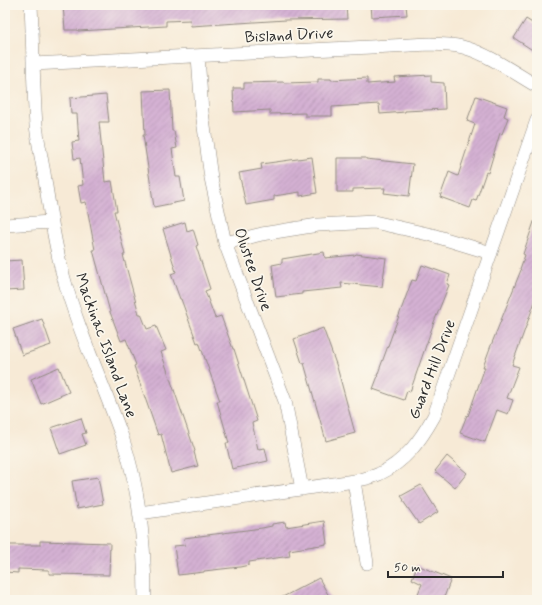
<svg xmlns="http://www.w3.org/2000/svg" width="542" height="605" viewBox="0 0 542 605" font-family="Mynerve,sans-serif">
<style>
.building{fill:url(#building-hatch)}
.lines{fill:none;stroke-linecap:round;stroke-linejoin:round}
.street-casing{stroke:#918a80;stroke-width:14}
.street{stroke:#fff;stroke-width:13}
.labels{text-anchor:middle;stroke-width:3.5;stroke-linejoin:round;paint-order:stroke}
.street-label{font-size:16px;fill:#2b2b2b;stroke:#fbf7ec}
</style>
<defs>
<pattern id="building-hatch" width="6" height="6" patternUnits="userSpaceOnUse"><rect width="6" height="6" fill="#d4b1d3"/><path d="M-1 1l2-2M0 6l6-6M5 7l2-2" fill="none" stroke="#b698b5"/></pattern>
</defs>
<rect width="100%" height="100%" fill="#fbf7ec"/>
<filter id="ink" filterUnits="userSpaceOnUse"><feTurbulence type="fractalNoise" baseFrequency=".025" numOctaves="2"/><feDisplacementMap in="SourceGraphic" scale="8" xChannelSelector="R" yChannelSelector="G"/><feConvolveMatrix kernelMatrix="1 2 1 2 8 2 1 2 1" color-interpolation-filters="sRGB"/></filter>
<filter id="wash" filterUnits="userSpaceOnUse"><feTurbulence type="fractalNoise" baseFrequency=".012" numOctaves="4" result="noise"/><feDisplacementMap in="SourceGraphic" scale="16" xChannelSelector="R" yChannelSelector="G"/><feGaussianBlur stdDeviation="0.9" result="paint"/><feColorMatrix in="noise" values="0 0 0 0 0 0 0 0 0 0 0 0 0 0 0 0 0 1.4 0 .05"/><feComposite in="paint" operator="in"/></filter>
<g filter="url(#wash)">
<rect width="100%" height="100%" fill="#f7ead6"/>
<g id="blocks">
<path class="building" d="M 63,5 L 346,5 L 347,19 L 286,20 L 191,26 L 190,20 L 166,21 L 166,26 L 78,31 L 78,30 L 65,30 Z
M 371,5 L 406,5 L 407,15 L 372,17 Z
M 526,19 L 537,26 L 537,53 L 514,38 Z
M 431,75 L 431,82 L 444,83 L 445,109 L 405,111 L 405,112 L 380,114 L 379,104 L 332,107 L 332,116 L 305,116 L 305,113 L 270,114 L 270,110 L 234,112 L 233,88 L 244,88 L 244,83 L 284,82 L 284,83 L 318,82 L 318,79 L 331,79 L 331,80 L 367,78 L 367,84 L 395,82 L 394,77 Z
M 170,90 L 172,131 L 174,131 L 177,148 L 172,149 L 176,177 L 180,177 L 184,201 L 154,207 L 143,135 L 145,135 L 143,91 Z
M 106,95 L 109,122 L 99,122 L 105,182 L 112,181 L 117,211 L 114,211 L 125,255 L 123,255 L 139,314 L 141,314 L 147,329 L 156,326 L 166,350 L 161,352 L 195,451 L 194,452 L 198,466 L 171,473 L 161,434 L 158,435 L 134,366 L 136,365 L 126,339 L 121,341 L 110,312 L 93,250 L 95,250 L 86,202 L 81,203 L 78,186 L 83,185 L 80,158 L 74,159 L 72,142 L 79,141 L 77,114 L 71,114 L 70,98 Z
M 476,96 L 507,107 L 504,116 L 508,118 L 502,134 L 500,133 L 488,173 L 486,172 L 476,201 L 473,200 L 470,208 L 440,197 L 449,172 L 458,176 L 475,124 L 467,121 Z
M 312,157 L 317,193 L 300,196 L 300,192 L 274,196 L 274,200 L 246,205 L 239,173 L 262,169 L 261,164 Z
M 337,158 L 366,158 L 366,159 L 413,164 L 409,196 L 384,193 L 385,188 L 353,189 L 353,192 L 337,192 Z
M 535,219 L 537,219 L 537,296 L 512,365 L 519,367 L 507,398 L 513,400 L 508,414 L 497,410 L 485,442 L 460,433 L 467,415 L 468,416 L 485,367 L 483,367 L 490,348 L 521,270 L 520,269 L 525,255 L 523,254 Z
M 185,222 L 187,231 L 193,229 L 198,245 L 196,246 L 210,289 L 205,291 L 215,318 L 221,316 L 233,349 L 234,349 L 257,421 L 252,423 L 258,449 L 265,448 L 268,461 L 232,469 L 226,443 L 229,443 L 217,401 L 220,401 L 199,342 L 197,343 L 181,299 L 180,299 L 171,274 L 176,272 L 163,229 Z
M 324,252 L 325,258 L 355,255 L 356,254 L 386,258 L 382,287 L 341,283 L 342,288 L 302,292 L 302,294 L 276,297 L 272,265 L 282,263 L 282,259 Z
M 22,260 L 24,290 L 5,291 L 5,261 Z
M 422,265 L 450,275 L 447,284 L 449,285 L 434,322 L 410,392 L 407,391 L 404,400 L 373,389 L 378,376 L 377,376 L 412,280 L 416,281 Z
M 42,319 L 51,345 L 22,355 L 13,329 Z
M 323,328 L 337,367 L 355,433 L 326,441 L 304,363 L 302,363 L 294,339 Z
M 59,367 L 69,392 L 41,404 L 31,379 Z
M 81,418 L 86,433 L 82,434 L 86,445 L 60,454 L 51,428 Z
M 447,456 L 467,473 L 455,488 L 435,471 Z
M 98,477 L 103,504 L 77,509 L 72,481 Z
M 421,485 L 438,512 L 419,524 L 403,501 L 404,500 L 401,496 Z
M 324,521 L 327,544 L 289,550 L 290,556 L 249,562 L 249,565 L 240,567 L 204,571 L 204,572 L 178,575 L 174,546 L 185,545 L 184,538 L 262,528 L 272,526 L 272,524 L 285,522 L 286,527 Z
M 40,541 L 110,543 L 109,575 L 49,574 L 49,570 L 18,569 L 18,573 L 5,572 L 5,545 L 40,545 Z
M 417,565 L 451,579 L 443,600 L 427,600 L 417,596 L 422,584 L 412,579 Z
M 319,578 L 331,600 L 277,600 Z"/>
</g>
</g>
<g filter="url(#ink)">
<use href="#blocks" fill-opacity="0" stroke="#918a80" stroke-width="1"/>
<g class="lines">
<g class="street-casing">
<path id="street" d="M 31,5 C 33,45 33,85 36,125 C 38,141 41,157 44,173 C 49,207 54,242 63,275 C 78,331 103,383 122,437 C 140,489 145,545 145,600
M 198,56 L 202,112 L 211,178 L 225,243 L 285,401 L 302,489
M 33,64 L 430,44 C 442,45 455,44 466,48 C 488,54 516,74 537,86
M 5,225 L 51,222
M 225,243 L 262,234 L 318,225 L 374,222 L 432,235 L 491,253
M 354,481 L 367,563
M 140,513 L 354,481 C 362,479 371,478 379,474 C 405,462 420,441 434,416 L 537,120"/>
</g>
<use href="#street" class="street"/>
</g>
</g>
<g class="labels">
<g class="street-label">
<text transform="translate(289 34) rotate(-3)" y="6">Bisland Drive</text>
<text transform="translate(254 269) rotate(71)" y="6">Olustee Drive</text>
<text transform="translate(107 345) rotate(70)" y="6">Mackinac Island Lane</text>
<text transform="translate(431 369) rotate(-69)" y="6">Guard Hill Drive</text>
</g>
</g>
<rect width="542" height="605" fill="none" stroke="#fbf7ec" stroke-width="20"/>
<path d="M388 571v6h115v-6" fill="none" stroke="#2b2b2b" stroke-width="2"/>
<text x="394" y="571" font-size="12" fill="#2b2b2b" stroke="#fbf7ec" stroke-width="3" paint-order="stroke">50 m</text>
</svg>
